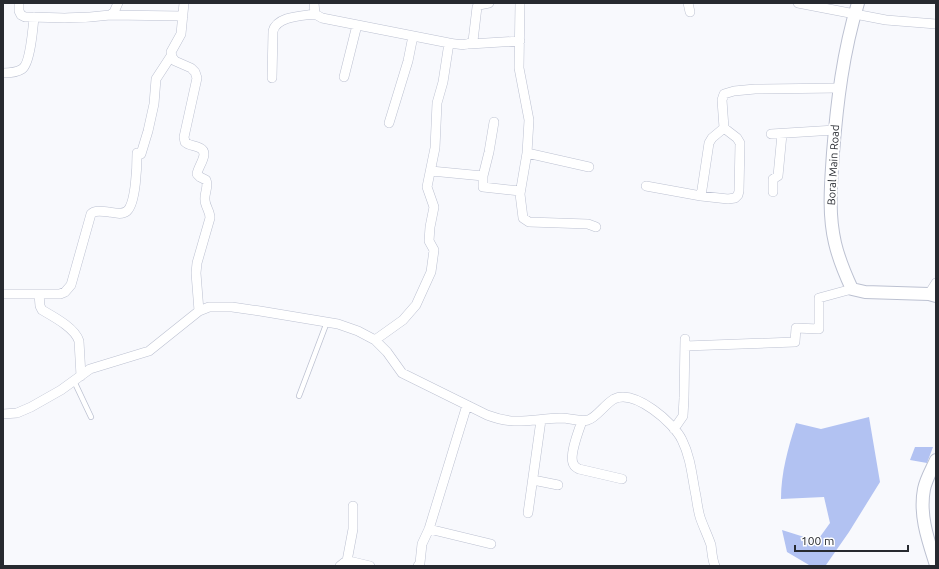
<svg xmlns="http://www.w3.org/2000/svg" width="939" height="569" viewBox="0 0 939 569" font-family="Ubuntu,sans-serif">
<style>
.water{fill:#b2c2f2}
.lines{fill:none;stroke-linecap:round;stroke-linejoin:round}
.lane-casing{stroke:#bcc1d1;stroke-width:6}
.street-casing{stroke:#bcc1d1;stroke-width:10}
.secondary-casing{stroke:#bcc1d1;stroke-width:14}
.lane{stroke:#fff;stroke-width:4.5}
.street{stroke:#fff;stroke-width:9}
.secondary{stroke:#fff;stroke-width:12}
.labels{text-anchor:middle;stroke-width:4;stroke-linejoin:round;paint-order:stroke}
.street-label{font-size:11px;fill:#272a30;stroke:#fff}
</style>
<rect width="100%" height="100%" fill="#f8f9fd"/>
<path class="water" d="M 869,417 L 880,482 L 849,532 L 826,565 L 809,565 L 787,552 L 782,530 L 817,541 L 830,523 L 824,497 L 781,499 C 781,473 788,448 796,423 L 821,429 Z
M 915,447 L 933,447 L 927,463 L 910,460 Z"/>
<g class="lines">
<g class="lane-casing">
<path id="lane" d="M 74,381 L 91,417
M 299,396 L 327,322"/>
</g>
<g class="street-casing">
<path id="street" d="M 19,3 L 19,11 L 21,15 L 25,17 C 55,18 80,19 110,15 L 114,12 L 118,3
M 184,3 L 181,34 L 171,52 L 172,57 L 175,61 L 191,68 L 195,72 L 197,78 L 184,137 L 185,142 C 189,146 194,145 200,148 C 210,153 198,166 197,174 L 200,177 L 206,180 C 209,187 204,193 205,200 C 205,206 210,211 210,218 L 197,263 L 196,273 L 199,311
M 314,3 L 315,14 L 322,18 L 449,43 C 457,44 467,47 473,41 L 477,7 L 479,5 L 489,3
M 520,3 L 519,68 L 529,120 L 527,153 L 520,194 L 523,218 L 529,222 L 588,224 L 596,227
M 688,3 L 690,12
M 798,3 L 886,20 L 936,24
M 110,15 L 183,16
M 470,44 L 520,41
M 3,73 C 9,73 16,73 22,69 C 30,64 33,28 34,17
M 344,77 L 357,25
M 272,78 L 273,31 C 277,16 302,16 315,14
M 389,123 L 408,61 L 413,36
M 771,134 L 835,130
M 527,153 L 589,167
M 141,154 L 148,131 L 154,104 L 156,79 L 171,56
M 431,171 L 483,176 L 489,152 L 494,122
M 483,176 L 483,187 L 520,191
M 646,186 L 701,196 L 728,199 L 735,198 L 738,195 L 739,191 L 740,143 L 737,138 L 724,128 L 722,100 L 724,94 L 734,91 L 755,89 L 839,88
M 773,192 L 773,179 L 778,176 L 782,134
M 701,196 L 709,143 L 712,138 L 724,128
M 3,294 L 60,294 L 65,292 L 71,285 L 91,214 C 96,209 103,212 109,212 C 115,213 122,215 127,211 C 136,203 137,165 137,153
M 39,294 L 40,306 L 42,310 C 54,317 75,328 79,341 L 81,376
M 929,294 L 936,283
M 375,340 L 403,320 L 416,305 L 431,272 L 434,250 L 429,241 L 430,227 L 434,207 L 427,187 L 435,148 L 437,103 L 443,82 L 449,43
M 685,346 L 795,342 L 796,328 L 819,329 L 819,298 L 852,289
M 3,414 L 17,413 L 31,407 L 61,390 L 90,369 L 149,351 L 199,311 L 209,307 L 232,307 L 260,311 L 338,324 L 358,331 L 375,340 L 387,352 L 402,373 L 487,415 C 516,426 531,419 561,418 C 570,418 579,422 588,420 C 596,418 605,404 614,399 C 635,389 674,423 682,440 C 691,458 692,477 696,496 C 697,503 698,510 700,517 C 703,526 708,536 711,545 C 712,552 712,559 715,566
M 582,421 C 579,430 568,457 574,465 C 575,467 577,468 579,469 L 622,479
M 674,429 L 683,416 L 684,398 L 685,339
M 533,480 L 558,485
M 528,513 L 541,420
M 429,529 L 491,544
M 347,561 L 353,529 L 353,506
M 340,566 L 345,562 L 349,561 L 370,566
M 418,566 L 420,563 L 422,544 L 429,529 L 467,405"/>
</g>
<g class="secondary-casing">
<path id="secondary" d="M 858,3 C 843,52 837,102 833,153 C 831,183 828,213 835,243 C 839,260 845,274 852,289 L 865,292 L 929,294 L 936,296
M 936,460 C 932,469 926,479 924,489 C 919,515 928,540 936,565"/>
</g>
<use href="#lane" class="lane"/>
<use href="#street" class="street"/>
<use href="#secondary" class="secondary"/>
</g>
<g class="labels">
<g class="street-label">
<text transform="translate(833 165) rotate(-87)" y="4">Boral Main Road</text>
</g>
</g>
<rect width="939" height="569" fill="none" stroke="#272a30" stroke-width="8"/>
<path d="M795 545v6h113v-6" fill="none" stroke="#272a30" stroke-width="2"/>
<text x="801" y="545" font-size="12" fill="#272a30" stroke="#ffffff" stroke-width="3" paint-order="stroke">100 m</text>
</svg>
